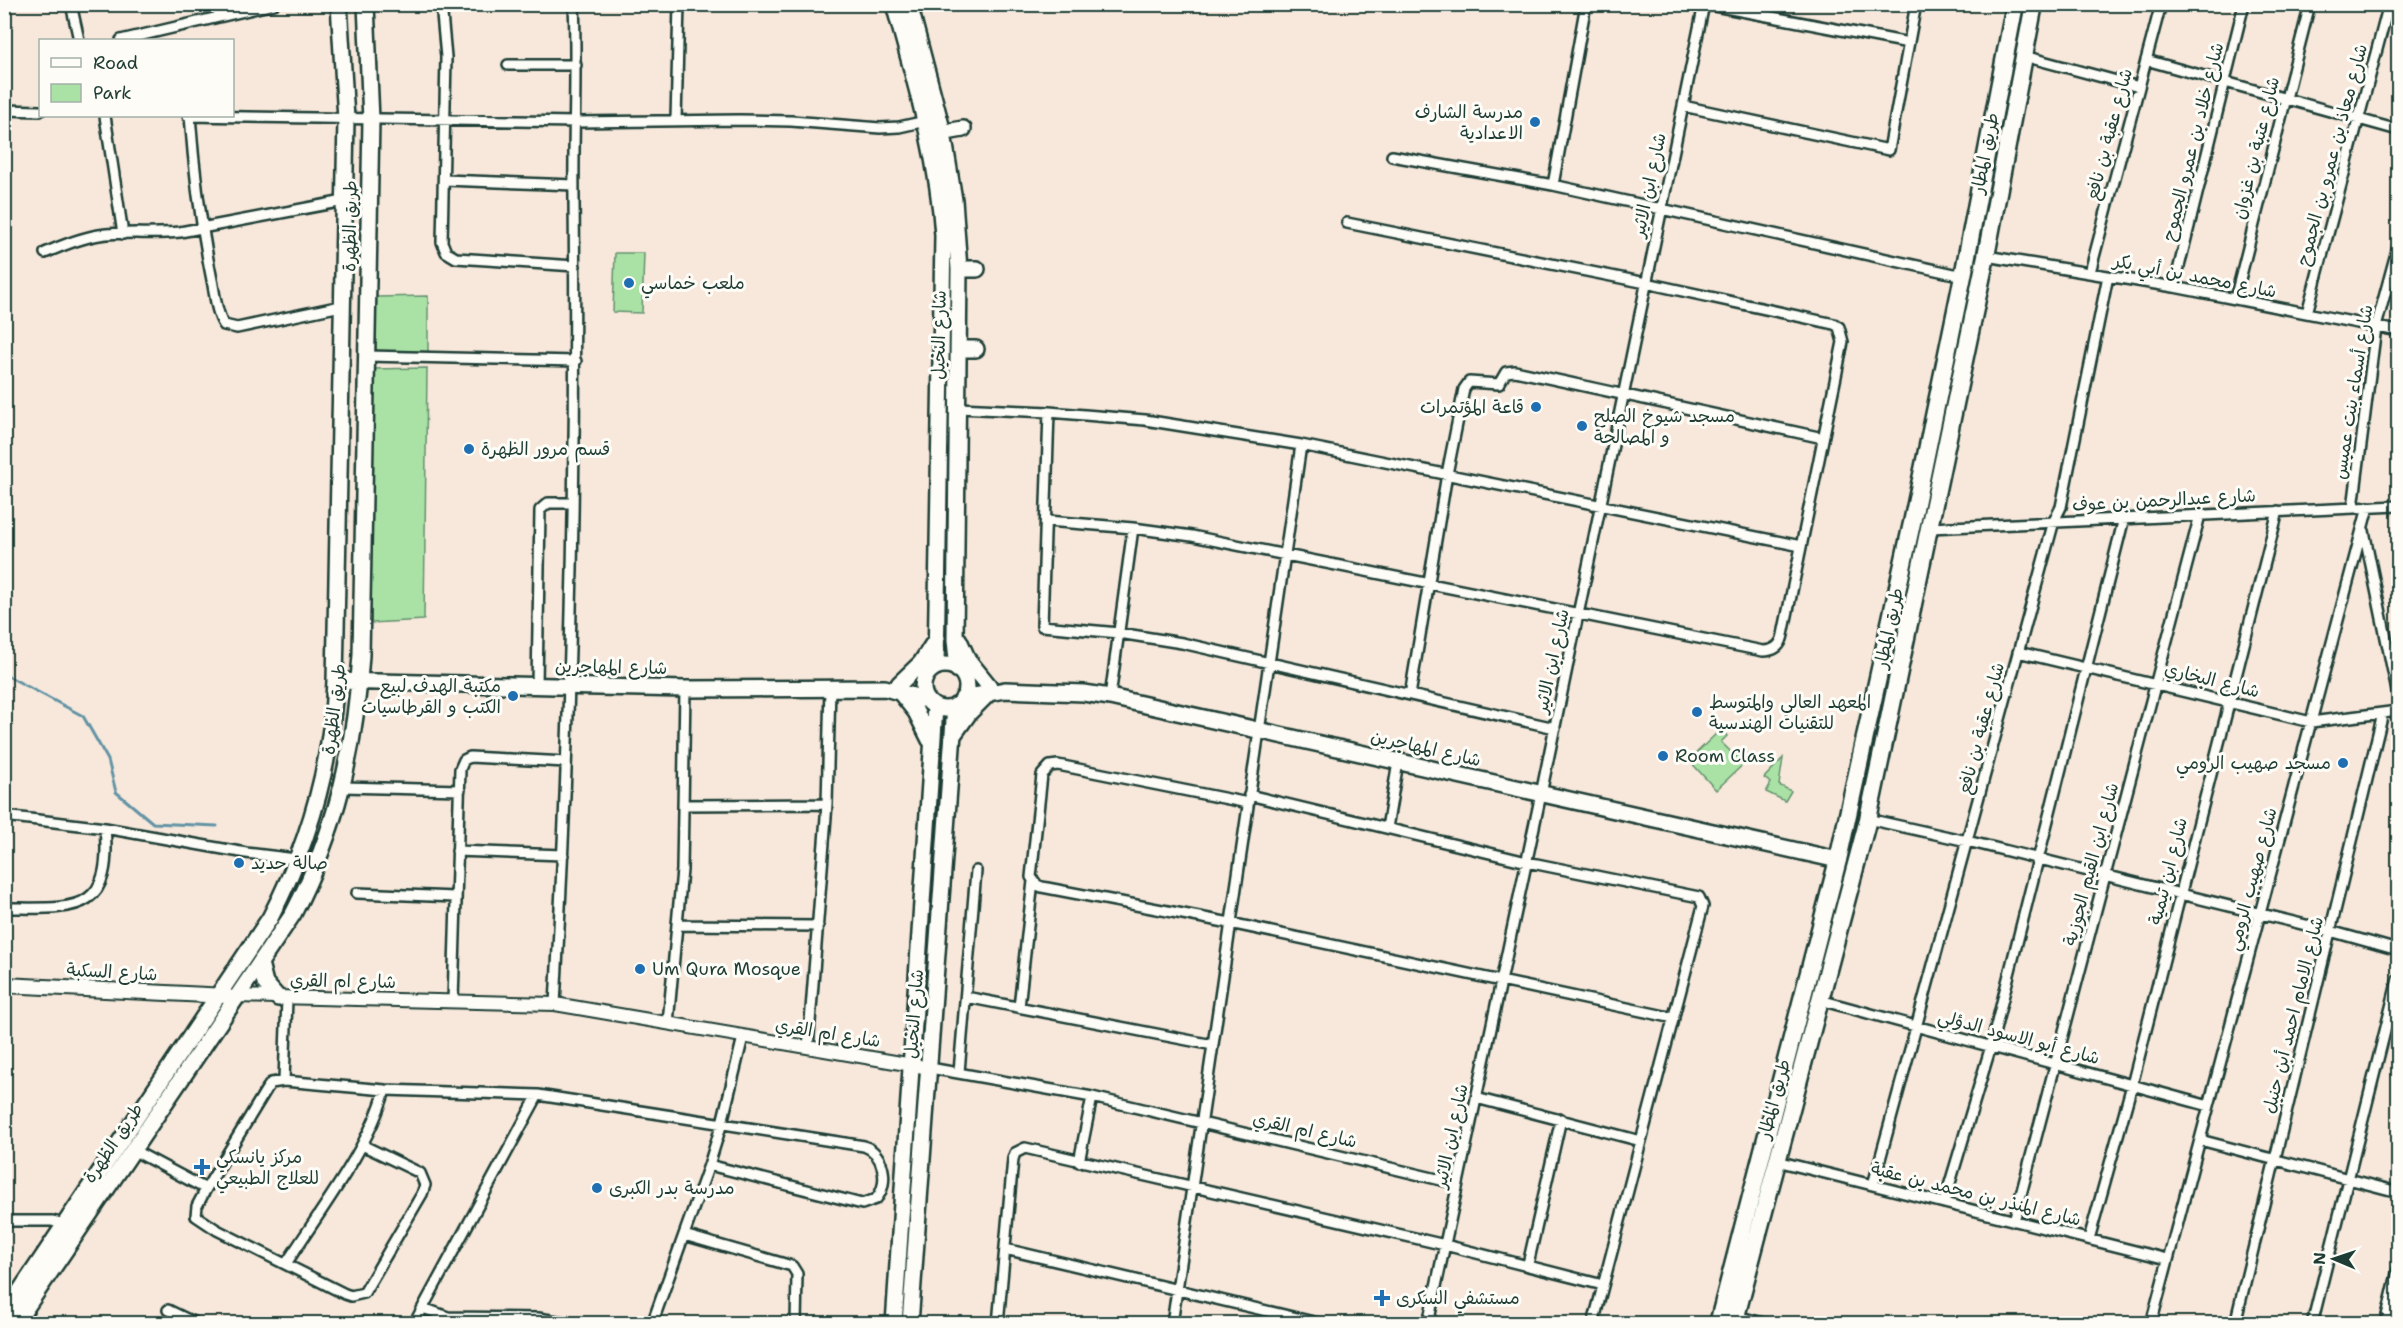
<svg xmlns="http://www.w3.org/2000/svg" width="2403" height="1328" viewBox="0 0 2403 1328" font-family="'Shantell Sans','Playpen Sans Arabic',sans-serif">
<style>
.green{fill:#aae2a6;stroke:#64906d;stroke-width:1.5}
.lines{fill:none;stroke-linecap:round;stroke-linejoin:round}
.stream{stroke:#6393a5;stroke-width:3}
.minor-casing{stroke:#1f3d34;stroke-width:14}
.tertiary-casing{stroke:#1f3d34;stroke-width:16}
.secondary-casing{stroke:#1f3d34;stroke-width:18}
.primary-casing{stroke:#1f3d34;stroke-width:20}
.trunk-casing{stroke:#1f3d34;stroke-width:21}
.minor{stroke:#fdfcf7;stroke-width:9}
.tertiary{stroke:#fdfcf7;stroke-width:12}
.secondary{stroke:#fdfcf7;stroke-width:14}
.primary{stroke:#fdfcf7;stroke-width:15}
.trunk{stroke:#fdfcf7;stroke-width:16}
.poi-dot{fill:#1f6fb2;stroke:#fdfcf7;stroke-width:2}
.labels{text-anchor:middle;stroke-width:6;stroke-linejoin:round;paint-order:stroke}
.poi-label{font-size:18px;fill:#1f3d34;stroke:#fdfcf7;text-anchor:start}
.street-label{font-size:18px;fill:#1f3d34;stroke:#fdfcf7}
</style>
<rect width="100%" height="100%" fill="#f7e8db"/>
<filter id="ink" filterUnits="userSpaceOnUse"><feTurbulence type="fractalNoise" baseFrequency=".0167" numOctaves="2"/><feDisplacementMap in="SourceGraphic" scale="12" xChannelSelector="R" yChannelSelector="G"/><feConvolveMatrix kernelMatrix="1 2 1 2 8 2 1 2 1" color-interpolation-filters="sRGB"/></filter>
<g filter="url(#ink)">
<path class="green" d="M 615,253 L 644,253 L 642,313 L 613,312 Z
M 428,296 L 428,352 L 376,352 L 376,297 Z
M 427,368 L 424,620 L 371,623 L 373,369 Z
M 1721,729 L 1727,736 L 1721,742 L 1736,757 L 1743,750 L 1751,757 L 1716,790 L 1689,760 Z
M 1783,758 L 1779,785 L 1791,791 L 1785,801 L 1766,792 L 1771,783 L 1764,778 Z"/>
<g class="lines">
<path class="stream" d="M 4,674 L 83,716 L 108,760 L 116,792 L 153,823 L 217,826"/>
<g class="minor-casing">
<path id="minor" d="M 71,4 L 79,40
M 441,4 L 446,57 L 442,242 L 446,252 L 456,258 L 575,266
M 1704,4 L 1909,43
M 121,40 L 274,4
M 2024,56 L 2139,87
M 2146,60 L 2398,130
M 508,65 L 576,65
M 1683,106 L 1889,150 L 1916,4
M 4,110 L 40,111
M 105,116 L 123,234
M 188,116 L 576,122 L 739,120 L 791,121 L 880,128 L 899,127 L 926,121
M 190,116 C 194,171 201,226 212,280 C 215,294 216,313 224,325 L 237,328 L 341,306
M 676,120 L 679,4
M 1392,156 L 1553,185 L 1963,276
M 444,180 L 574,185
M 1553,185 L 1586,4
M 45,253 C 63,245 80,238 99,235 C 126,231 153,235 180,232 L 344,201
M 1986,256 L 2174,287 L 2398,331
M 2090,272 L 2161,4
M 2174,287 L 2244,4
M 2235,299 L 2310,4
M 2307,313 L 2389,4
M 367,356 L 576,361
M 958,408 L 1049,412 L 1145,420 L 1301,445 L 1801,546
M 1049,412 L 1042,626 L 1119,633 L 1182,643 L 1555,728
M 2353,508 L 2376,327 L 2398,246
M 1047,521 L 1133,528 L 1110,697
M 1133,528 L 1192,536 L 1763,651 C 1774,651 1781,646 1783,635 L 1843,342 L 1839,327 L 1834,324 L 1646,283 L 1347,223
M 1930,528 L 2398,506
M 2364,531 L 2398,696
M 2018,652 L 2311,722 L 2398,711
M 537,685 L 540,510 L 548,503 L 572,503
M 1410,695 L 1447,474 L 1464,389 L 1469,382 L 1499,384 L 1506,372 L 1515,371 L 1823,438
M 343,787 L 460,790
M 1249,795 L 1527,862 L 1699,897 L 1703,906 L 1641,1141
M 1248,803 L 1058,765 L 1050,766 L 1042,775 L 1031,877 L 1037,885 L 1042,887 L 1230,923 L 1674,1018
M 684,805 L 827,804
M 4,816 L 105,828 L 246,853 L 296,859
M 1868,819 L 1967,841 L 2330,931 L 2398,950
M 1387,828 L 1398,762
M 457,851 L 563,855
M 357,893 L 455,897
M 4,908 C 73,908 113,916 105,828
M 677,925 L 818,926
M 966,997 L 1213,1045
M 1820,1000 L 2209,1106
M 453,1001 L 460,769 L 464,760 L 470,757 L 566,762
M 555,1004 C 570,737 577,468 574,200 C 573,135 577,70 574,4
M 1019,1007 L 1033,881
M 668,1023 L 682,870 L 685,689
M 808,1048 L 827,804 L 830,687
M 930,1068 L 1092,1097 L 1458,1184
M 959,1072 L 976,871
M 284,1081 L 287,999
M 1476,1098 L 1641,1141 L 1593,1324
M 2200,1140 L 2398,1192
M 362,1145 L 420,1173 L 425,1185 L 422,1194 L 364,1293 L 351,1296 L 345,1294 L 217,1230 L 196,1216 L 197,1206 L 206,1189 L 266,1090 L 271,1083 L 284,1081 L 385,1090 L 538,1095 L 864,1146 C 884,1153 890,1183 876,1199 L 862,1204 L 709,1165
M 131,1149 L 206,1189
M 1777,1161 L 2167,1259
M 1079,1162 L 1092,1097
M 1873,1185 L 2054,521 L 2061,507 L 2108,276
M 1944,1203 L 1991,1046 L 2124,518
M 4,1221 L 52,1221 L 65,1224
M 2014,1221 L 2200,515
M 684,1235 L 792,1266 L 797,1274 L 796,1324
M 2089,1239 L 2132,1085 L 2278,511
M 1005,1249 L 1322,1324
M 286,1264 C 319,1212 369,1148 385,1090
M 1528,1264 L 1561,1119
M 423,1308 L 448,1317 L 538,1318 L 576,1324
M 168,1310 L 197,1324
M 1736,1316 L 1767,1324
M 414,1324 L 538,1095
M 652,1324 L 709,1165 L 722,1123 L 743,1037
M 998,1324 L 1013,1159 L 1015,1153 L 1025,1148 L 1445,1245 L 1603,1285
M 1172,1324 L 1301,445
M 1428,1324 L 1541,794 L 1704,4
M 2151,1324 L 2368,507
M 2235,1324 L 2383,713
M 2312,1324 L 2398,979
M 2385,1324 L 2398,1270"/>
</g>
<g class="tertiary-casing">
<path id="tertiary" d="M 237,996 L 555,1004 L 930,1068"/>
</g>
<g class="secondary-casing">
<path id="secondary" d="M 4,985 L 227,996"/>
</g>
<g class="primary-casing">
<path id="primary" d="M 894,4 C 915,81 938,156 943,235 L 936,667
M 909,4 L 943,133 L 954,200 L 959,269 L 955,640 L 958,670
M 935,134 L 963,129
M 959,269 L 977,269
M 959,349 L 976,349
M 959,640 L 968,660 L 989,686
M923 687a22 22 0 1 1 44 0a22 22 0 1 1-44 0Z
M 335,681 L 685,689 L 885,688 L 927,700
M 899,684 L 921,663 L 937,638
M 900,692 L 916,712 L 930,740
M 963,698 L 1005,690 L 1084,693 L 1110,697 L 1838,860
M 954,734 L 969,713 L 989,693
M 260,963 L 265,983 L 278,998
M 4,1315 L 270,918 C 308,845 332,764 335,681 L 346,119 L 339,4
M 15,1324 L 293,914 C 337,829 355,750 361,655 L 371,120 L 366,4
M 894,1324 L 935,707
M 910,1324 L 955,706"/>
</g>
<g class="trunk-casing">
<path id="trunk" d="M 1718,1324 L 1838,860 L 1912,523 L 1963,276 L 2015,4
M 1734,1324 L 1868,819 L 1986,256 L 2034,4"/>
</g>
<use href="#minor" class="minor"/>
<use href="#tertiary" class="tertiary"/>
<use href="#secondary" class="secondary"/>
<use href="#primary" class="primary"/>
<use href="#trunk" class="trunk"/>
</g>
</g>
<g class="poi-dot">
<circle cx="1535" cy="122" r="6"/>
<circle cx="629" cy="283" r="6"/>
<circle cx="1536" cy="407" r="6"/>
<circle cx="1582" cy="426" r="6"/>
<circle cx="469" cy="449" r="6"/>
<circle cx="513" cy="696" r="6"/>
<circle cx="1697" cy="712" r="6"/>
<circle cx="1663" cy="756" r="6"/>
<circle cx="2343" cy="763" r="6"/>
<circle cx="239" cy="863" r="6"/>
<circle cx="640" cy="969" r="6"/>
<path d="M199 1158h6v6h6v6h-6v6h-6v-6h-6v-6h6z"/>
<circle cx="597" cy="1188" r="6"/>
<path d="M1379 1289h6v6h6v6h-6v6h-6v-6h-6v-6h6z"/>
</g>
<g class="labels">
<g class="poi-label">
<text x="1523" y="118" text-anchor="end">مدرسة الشارف<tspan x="1523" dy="21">الاعدادية</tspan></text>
<text x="641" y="289">ملعب خماسي</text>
<text x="1524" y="413" text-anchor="end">قاعة المؤتمرات</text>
<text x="1594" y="422">مسجد شيوخ الصلح<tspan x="1594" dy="21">و المصالحة</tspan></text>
<text x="481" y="455">قسم مرور الظهرة</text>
<text x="501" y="692" text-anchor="end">مكتبة الهدف لبيع<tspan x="501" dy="21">الكتب و القرطاسيات</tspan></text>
<text x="1709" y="708">المعهد العالي والمتوسط<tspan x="1709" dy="21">للتقنيات الهندسية</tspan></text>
<text x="1675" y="762">Room Class</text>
<text x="2331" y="769" text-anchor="end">مسجد صهيب الرومي</text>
<text x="251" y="869">صالة حديد</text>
<text x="652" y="975">Um Qura Mosque</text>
<text x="216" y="1163">مركز يانسكي<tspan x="216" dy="21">للعلاج الطبيعي</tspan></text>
<text x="609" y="1194">مدرسة بدر الكبرى</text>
<text x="1396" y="1304">مستشفي السكرى</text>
</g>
<g class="street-label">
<text transform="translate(2109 134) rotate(-75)" y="6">شارع عقبة بن نافع</text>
<text transform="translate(2193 142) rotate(-76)" y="6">شارع خلاد بن عمرو الجموح</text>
<text transform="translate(2256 148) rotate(-76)" y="6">شارع عتبة بن غزوان</text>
<text transform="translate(1985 153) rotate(-79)" y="6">طريق المطار</text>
<text transform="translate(2332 155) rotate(-75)" y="6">شارع معاذ بن عمرو بن الجموح</text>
<text transform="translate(1649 185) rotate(-78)" y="6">شارع ابن الاثير</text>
<text transform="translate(350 226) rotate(-89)" y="6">طريق الظهرة</text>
<text transform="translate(2195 276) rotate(11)" y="6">شارع محمد بن أبي بكر</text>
<text transform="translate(939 335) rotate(-89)" y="6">شارع النخيل</text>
<text transform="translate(2353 392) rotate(-81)" y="6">شارع أسماء بنت عميس</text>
<text transform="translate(2164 500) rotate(-3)" y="6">شارع عبدالرحمن بن عوف</text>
<text transform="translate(1889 628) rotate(-78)" y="6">طريق المطار</text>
<text transform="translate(1552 661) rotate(-78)" y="6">شارع ابن الاثير</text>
<text transform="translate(611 667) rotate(1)" y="6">شارع المهاجرين</text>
<text transform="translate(2212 680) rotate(14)" y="6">شارع البخاري</text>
<text transform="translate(334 709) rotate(-83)" y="6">طريق الظهرة</text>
<text transform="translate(1981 728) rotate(-75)" y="6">شارع عقبة بن نافع</text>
<text transform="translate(1426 748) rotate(13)" y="6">شارع المهاجرين</text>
<text transform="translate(2091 864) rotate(-75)" y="6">شارع ابن القيم الجوزية</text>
<text transform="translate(2168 871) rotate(-76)" y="6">شارع ابن تيمية</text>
<text transform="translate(2252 879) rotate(-75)" y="6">شارع صهيب الرومي</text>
<text transform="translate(112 972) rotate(3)" y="6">شارع السكبة</text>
<text transform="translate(343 981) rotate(1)" y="6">شارع ام القري</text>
<text transform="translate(914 1014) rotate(-86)" y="6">شارع النخيل</text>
<text transform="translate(2293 1015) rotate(-76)" y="6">شارع الامام احمد أبن حنبل</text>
<text transform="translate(828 1033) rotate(9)" y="6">شارع ام القري</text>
<text transform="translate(2019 1037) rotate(15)" y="6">شارع أبو الاسود الدؤلي</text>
<text transform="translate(1774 1099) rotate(-75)" y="6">طريق المطار</text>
<text transform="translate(1305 1130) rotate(13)" y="6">شارع ام القري</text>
<text transform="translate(1451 1136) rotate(-78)" y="6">شارع ابن الاثير</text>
<text transform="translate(113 1143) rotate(-56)" y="6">طريق الظهرة</text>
<text transform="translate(1976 1194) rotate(14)" y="6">شارع المنذر بن محمد بن عقبة</text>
</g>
</g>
<rect width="2403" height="1328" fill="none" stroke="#fdfcf7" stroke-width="24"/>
<rect x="12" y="12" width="2379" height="1304" fill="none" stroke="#1f3d34" stroke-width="2" filter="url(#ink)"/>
<rect x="39" y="39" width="195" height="78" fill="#fdfcf7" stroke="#a4b0a9" stroke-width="1.5"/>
<rect x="51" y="58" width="30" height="9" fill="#fdfcf7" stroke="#a4b0a9" stroke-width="1.5"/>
<text x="93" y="69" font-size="18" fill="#1f3d34">Road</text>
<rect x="51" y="84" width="30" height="18" fill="#aae2a6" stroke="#a4b0a9" stroke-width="1.5"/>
<text x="93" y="99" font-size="18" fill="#1f3d34">Park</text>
<g transform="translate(2334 1259) rotate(272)" stroke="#fdfcf7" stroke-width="4.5" paint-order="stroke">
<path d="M0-4.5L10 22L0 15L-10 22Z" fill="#1f3d34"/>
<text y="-9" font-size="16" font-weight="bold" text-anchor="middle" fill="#1f3d34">N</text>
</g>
</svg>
